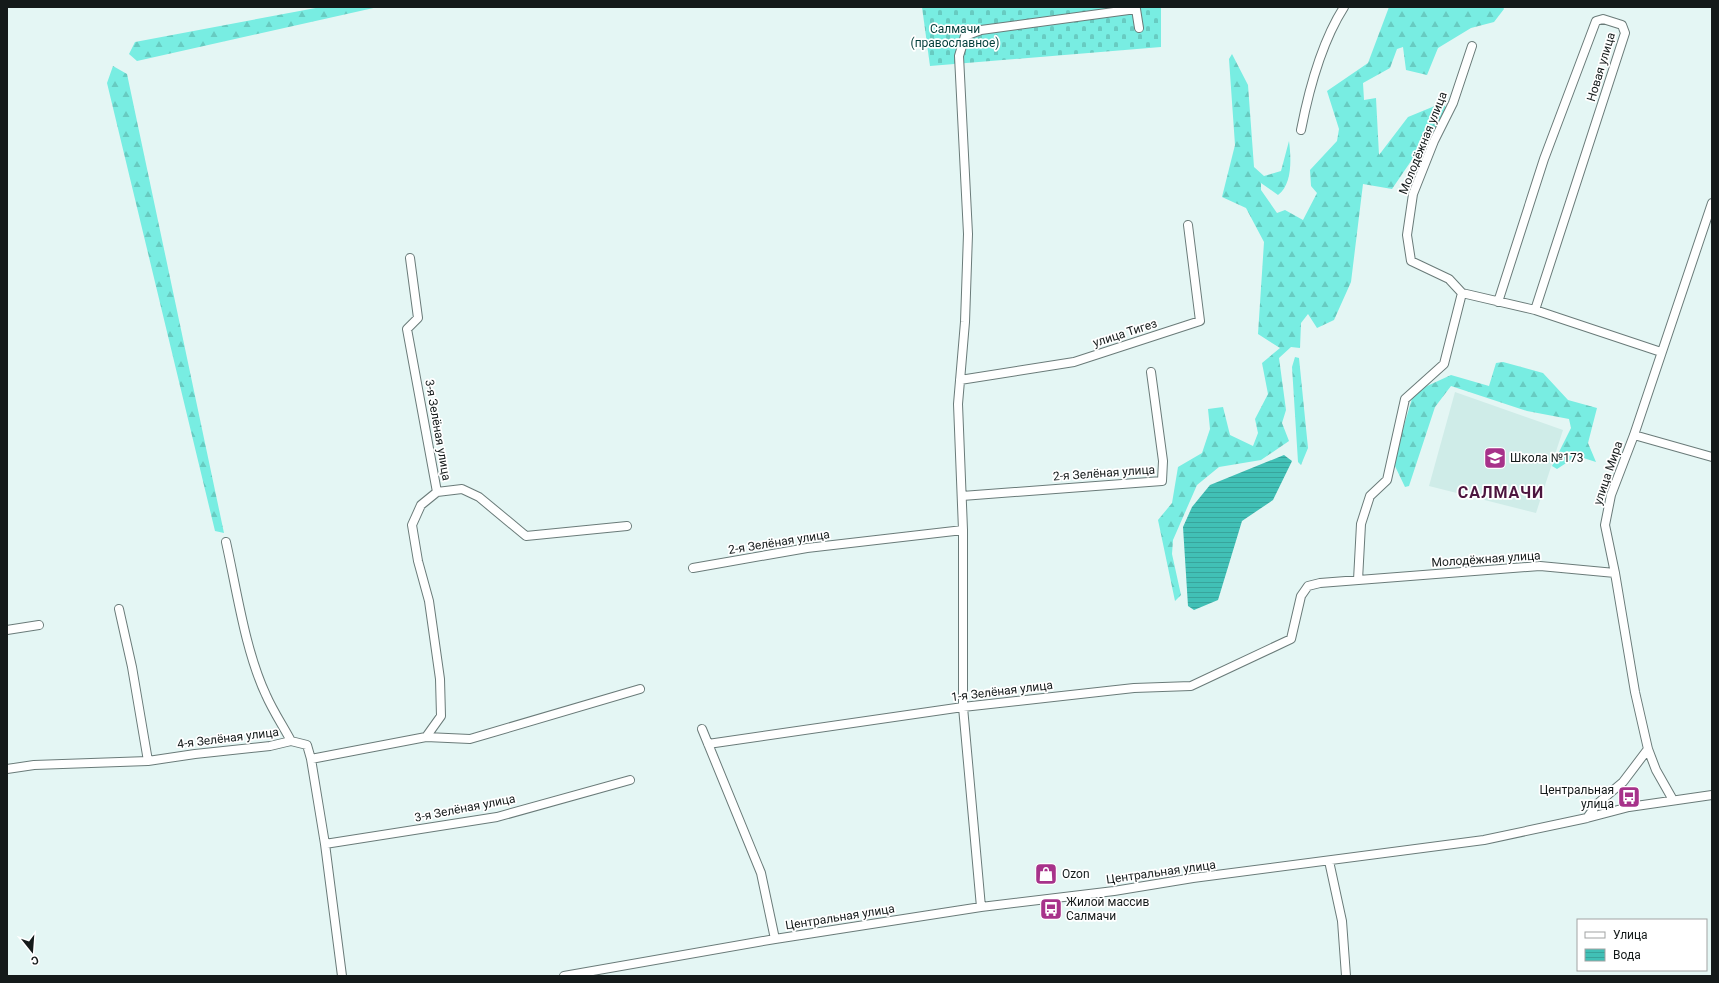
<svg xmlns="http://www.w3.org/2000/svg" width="1719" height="983" viewBox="0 0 1719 983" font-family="Roboto,sans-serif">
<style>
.built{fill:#cfece8}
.forest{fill:url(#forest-firs)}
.cemetery{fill:url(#cemetery-stones)}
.water{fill:url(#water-rules)}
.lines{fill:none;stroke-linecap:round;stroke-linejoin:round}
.minor-casing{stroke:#6a7b79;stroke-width:10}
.minor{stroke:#fff;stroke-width:8}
.labels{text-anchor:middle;stroke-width:3.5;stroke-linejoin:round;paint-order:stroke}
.park-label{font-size:12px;fill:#023e3a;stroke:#fff}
.street-label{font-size:12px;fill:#141a1a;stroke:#fff}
.poi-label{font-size:12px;fill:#141a1a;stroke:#fff;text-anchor:start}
.district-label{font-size:16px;font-weight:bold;letter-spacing:1px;fill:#4d153f;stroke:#fff}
</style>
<defs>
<pattern id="forest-firs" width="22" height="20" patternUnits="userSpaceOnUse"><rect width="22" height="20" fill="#78ede2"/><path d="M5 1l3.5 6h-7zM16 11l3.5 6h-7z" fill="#67cbc1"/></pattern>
<pattern id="cemetery-stones" width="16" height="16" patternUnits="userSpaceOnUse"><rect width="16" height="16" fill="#78ede2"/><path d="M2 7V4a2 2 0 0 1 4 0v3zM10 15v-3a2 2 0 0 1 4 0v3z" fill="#67cbc1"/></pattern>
<pattern id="water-rules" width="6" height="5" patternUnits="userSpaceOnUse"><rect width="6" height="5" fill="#41c0b6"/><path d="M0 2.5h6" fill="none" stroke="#38a49c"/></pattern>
</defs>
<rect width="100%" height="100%" fill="#e4f6f4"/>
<path class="built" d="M 1455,392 L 1563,430 L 1536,513 L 1429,486 Z"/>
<path class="forest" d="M 321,7 L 378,7 L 137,61 L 129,54 L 135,42 Z
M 1389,7 L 1503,7 L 1504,9 L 1494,22 L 1471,28 L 1438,48 L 1427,75 L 1406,70 L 1403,47 L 1397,49 L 1390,68 L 1363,83 L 1364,100 L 1376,98 L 1379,155 L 1408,117 L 1442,103 L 1449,111 L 1447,120 L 1426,139 L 1392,189 L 1363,184 L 1351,282 L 1334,320 L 1317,328 L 1308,314 L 1301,323 L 1300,348 L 1291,347 L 1279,358 L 1286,410 L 1282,423 L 1289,441 L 1261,460 L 1219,467 L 1197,485 L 1173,540 L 1172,554 L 1181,595 L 1175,601 L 1158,520 L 1172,503 L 1178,467 L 1202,453 L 1210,429 L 1208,409 L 1223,407 L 1230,435 L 1253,446 L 1258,433 L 1255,419 L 1268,394 L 1262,363 L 1280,348 L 1258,334 L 1264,242 L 1246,208 L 1222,197 L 1235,145 L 1229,59 L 1232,54 L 1248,85 L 1254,167 L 1264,176 L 1281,171 L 1289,141 C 1291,157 1293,184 1278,195 L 1261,183 L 1261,190 L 1277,213 L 1285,210 L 1303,220 L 1317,193 L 1311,186 L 1310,170 L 1337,141 L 1339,129 L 1327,91 L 1368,63 Z
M 113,66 L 127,74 L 224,533 L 215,531 L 107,83 Z
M 1295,357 L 1299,358 L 1308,448 L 1301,465 L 1298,462 L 1292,367 Z
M 1503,362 L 1543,373 L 1568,400 L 1597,408 L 1588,443 L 1596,462 L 1577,456 L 1557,469 L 1552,466 L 1571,428 L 1569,419 L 1527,411 L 1451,386 L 1435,407 L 1409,486 L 1405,487 L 1393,462 L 1414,392 L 1451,375 L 1489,386 L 1496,363 Z"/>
<path class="cemetery" d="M 922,7 L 1161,7 L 1161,47 L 930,66 Z"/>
<path class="water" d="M 1284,455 L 1292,461 L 1273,500 L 1242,521 L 1218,600 L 1194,610 L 1188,606 L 1183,527 L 1192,507 L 1210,485 Z"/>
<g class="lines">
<g class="minor-casing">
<path id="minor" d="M 1301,130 C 1309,89 1321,43 1344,7
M 410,258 L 418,318 L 407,329 L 437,492 L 421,505 L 412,525 L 418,561 L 429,601 L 440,679 L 441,716 L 426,737
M 1462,293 L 1449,279 L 1411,261 L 1407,235 L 1413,194 L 1434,141 L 1453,103 L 1472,46
M 1498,302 L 1544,159 L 1596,21 L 1603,19 L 1622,25 L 1625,33 L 1535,310
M 960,380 L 1074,362 L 1200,321 L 1188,225
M 1634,435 L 1712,457
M 437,492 L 462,489 L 479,497 L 526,536 L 627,526
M 962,496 L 1162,481 L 1163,461 L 1151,372
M 693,568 L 807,548 L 963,530
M 1358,580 L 1361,524 L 1370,496 L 1387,480 L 1405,399 L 1444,364 L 1462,293 L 1535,310 L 1661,352
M 119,609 L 132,667 L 148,761
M 7,630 L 39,625
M 702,729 L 761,873 L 775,939
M 291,741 L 307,745 L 311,759 L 325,844 L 342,976
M 708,744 L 963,707 L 1134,688 L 1191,686 L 1291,639 L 1301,596 L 1308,586 L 1320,583 L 1540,566 L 1615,573
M 311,759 L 426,737 L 470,739 L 640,689
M 7,769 L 34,765 L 148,761 L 195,754 L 270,746 L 291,741 C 283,726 273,711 266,695 C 245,650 237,591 226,542
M 1673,800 L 1656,770 L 1648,749 L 1635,692 L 1615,573 L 1605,525 L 1611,495 L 1634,435 L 1712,203
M 1587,818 L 1597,804 L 1623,782 L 1648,749
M 325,844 L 497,817 L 630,780
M 1329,861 L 1342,921 L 1346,976
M 981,907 L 963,707 L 963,530 L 958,404 L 965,322 L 968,234 L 959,56 L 965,36 L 981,30 L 1136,9 L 1139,28
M 564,976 L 775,939 L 981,907 L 1114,891 L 1193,878 L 1484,840 L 1587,818 L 1629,807 L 1712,795"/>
</g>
<use href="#minor" class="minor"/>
</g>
<defs>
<g id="school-square" transform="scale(1.15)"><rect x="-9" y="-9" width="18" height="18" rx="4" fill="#a7328a" stroke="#fff"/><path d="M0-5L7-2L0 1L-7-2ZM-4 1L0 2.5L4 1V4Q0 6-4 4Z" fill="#fff"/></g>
<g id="bus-square" transform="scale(1.15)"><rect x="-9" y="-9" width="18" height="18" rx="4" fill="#a7328a" stroke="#fff"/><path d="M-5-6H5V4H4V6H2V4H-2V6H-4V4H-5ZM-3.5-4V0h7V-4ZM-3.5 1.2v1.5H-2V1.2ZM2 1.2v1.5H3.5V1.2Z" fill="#fff"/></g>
<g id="shop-square" transform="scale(1.15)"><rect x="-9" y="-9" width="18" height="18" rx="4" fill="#a7328a" stroke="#fff"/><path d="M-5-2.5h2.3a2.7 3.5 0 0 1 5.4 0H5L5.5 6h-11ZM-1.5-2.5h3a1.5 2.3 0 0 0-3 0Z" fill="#fff"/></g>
</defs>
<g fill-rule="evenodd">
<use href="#school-square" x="1495" y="458"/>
<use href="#bus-square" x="1629" y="797"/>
<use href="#shop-square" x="1046" y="874"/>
<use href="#bus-square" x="1051" y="909"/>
</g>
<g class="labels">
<g class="park-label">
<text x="955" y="33">Салмачи<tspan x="955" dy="14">(православное)</tspan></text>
</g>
<g class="street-label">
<text transform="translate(1601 67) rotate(-73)" y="4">Новая улица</text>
<text transform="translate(1423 143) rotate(-68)" y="4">Молодёжная улица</text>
<text transform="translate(1125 333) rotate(-18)" y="4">улица Тигез</text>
<text transform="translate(438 430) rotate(80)" y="4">3-я Зелёная улица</text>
<text transform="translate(1104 473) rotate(-4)" y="4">2-я Зелёная улица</text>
<text transform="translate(1608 473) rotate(-71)" y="4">улица Мира</text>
<text transform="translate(779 542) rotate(-9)" y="4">2-я Зелёная улица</text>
<text transform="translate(1486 559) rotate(-4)" y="4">Молодёжная улица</text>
<text transform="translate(1002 691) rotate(-7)" y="4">1-я Зелёная улица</text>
<text transform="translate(228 738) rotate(-7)" y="4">4-я Зелёная улица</text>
<text transform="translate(465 808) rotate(-11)" y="4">3-я Зелёная улица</text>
<text transform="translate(1161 872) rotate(-8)" y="4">Центральная улица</text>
<text transform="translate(840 917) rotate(-9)" y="4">Центральная улица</text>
</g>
<g class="poi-label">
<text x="1510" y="462">Школа №173</text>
<text x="1614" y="794" text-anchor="end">Центральная<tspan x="1614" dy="14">улица</tspan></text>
<text x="1062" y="878">Ozon</text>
<text x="1066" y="906">Жилой массив<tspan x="1066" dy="14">Салмачи</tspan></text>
</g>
<g class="district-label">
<text x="1501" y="498">САЛМАЧИ</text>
</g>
</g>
<rect width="1719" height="983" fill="none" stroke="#141a1a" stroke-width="16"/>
<rect x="1577" y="919" width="130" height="52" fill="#ffffff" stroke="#a1a3a3"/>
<rect x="1585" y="932" width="20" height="6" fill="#ffffff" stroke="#a1a3a3"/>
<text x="1613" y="939" font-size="12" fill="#141a1a">Улица</text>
<rect x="1585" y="949" width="20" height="12" fill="url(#water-rules)" stroke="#a1a3a3"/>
<text x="1613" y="959" font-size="12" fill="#141a1a">Вода</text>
<g transform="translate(32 951) rotate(163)" stroke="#ffffff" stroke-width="3" paint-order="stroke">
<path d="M0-3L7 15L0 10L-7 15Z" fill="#141a1a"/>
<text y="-6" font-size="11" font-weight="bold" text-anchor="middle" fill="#141a1a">С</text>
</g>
</svg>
